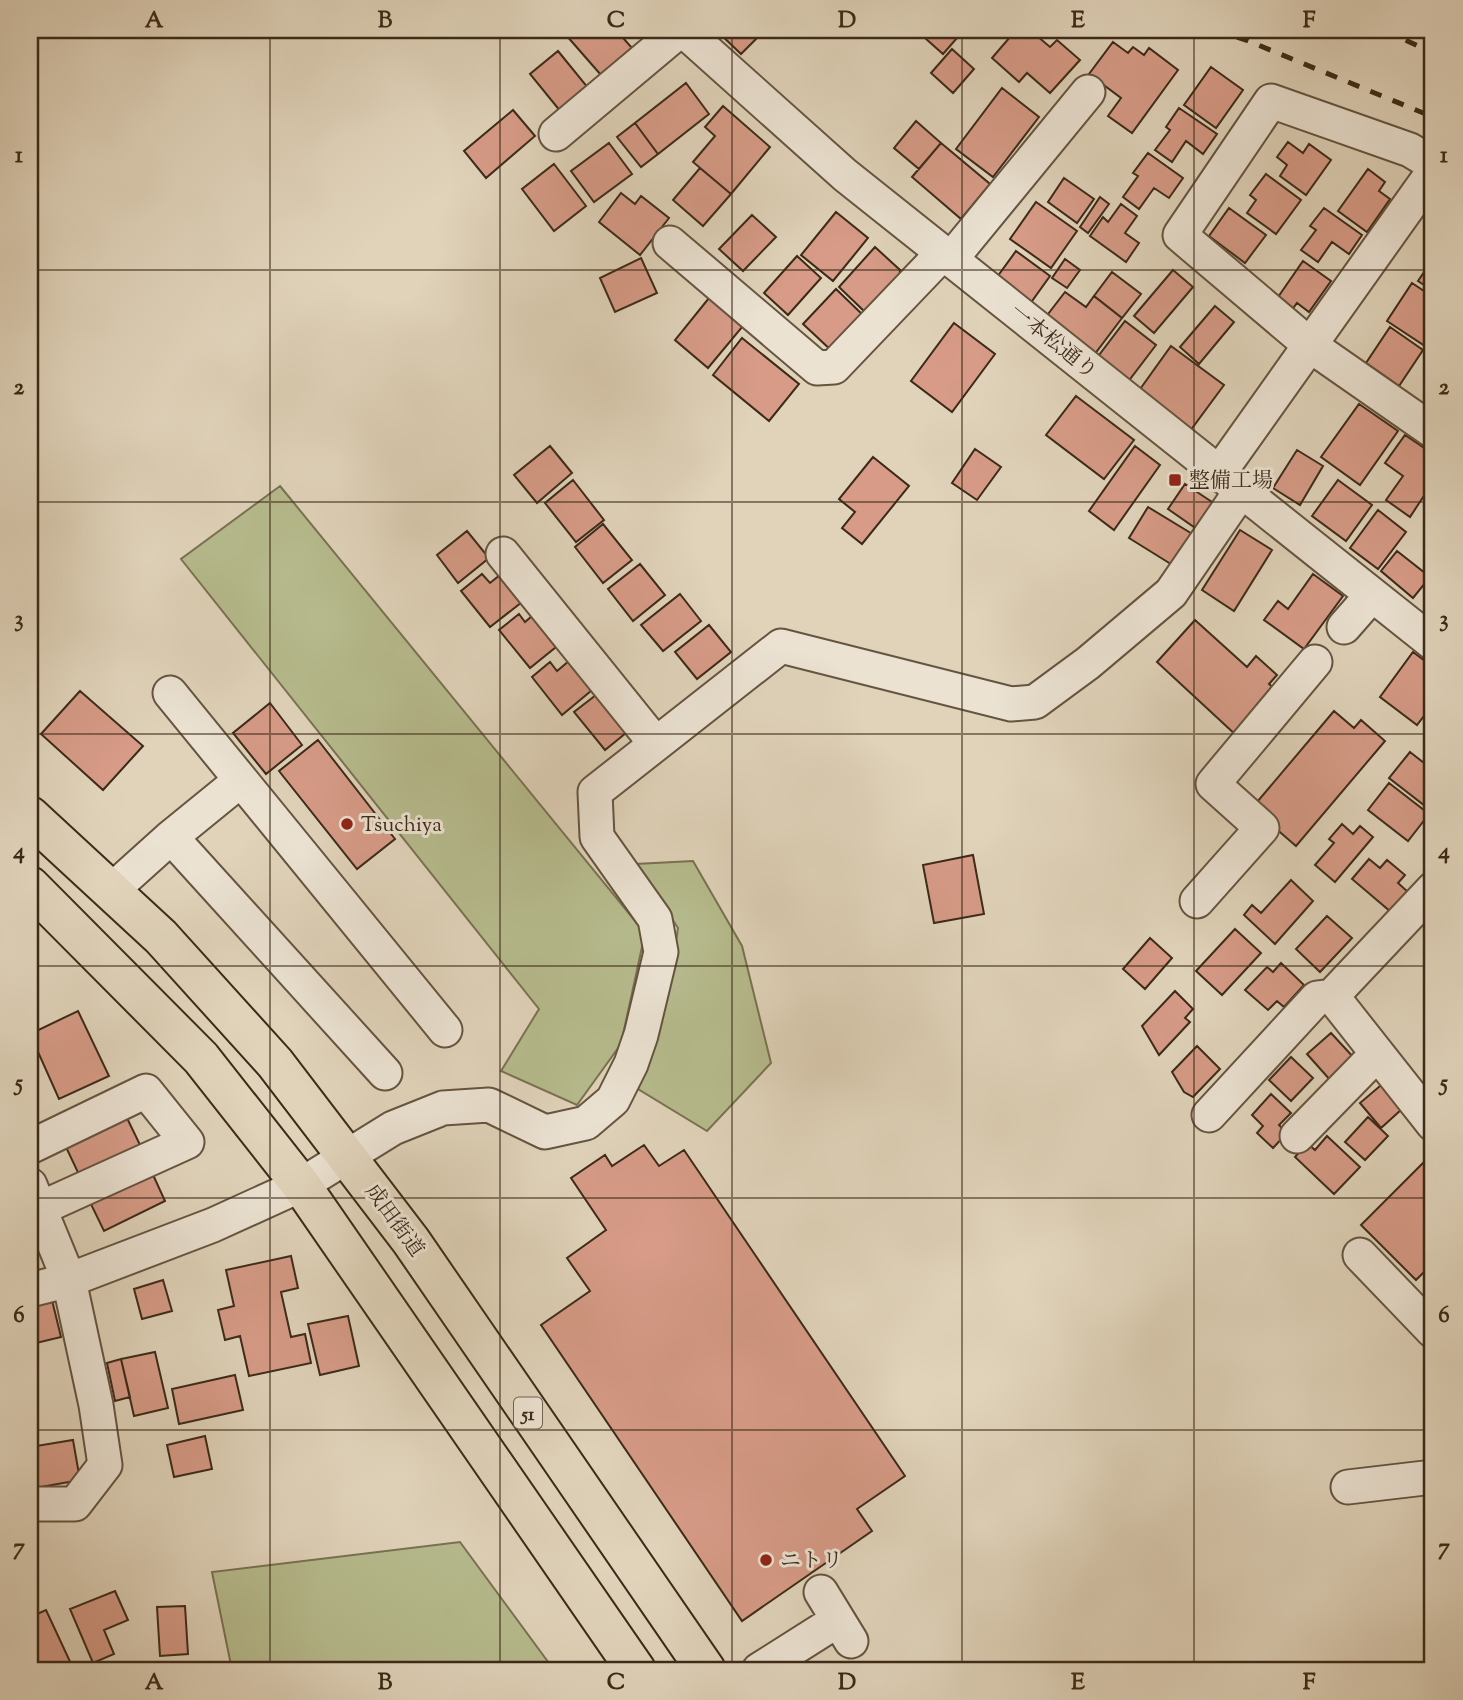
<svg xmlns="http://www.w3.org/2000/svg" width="1463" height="1700" viewBox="0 0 1463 1700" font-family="'Sorts Mill Goudy','Noto Serif JP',serif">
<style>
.green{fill:#b6bb8d;stroke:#797252;stroke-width:2}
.building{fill:#d79b87;stroke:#3c2a18;stroke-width:2}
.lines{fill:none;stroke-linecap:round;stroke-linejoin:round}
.minor-casing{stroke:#655440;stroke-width:37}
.highway-casing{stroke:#3c2a18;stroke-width:42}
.minor{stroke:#ebe2d2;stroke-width:33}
.highway{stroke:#e0d3ba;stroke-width:38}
.rail{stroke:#3c2a18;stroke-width:5;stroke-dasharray:12 12;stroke-linecap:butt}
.grid{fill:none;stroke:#3c2a18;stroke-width:2;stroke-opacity:0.55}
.poi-dot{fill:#8f2418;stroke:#ebe2d2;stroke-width:2.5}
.labels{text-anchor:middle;stroke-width:6;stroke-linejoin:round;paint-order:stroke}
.shield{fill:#ebe2d2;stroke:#706150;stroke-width:2}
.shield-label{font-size:19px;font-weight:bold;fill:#3c2a18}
.street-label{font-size:21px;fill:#3c2a18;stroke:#ebe2d2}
.poi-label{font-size:21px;fill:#3c2a18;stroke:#ebe2d2;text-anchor:start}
.neatline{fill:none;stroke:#3c2a18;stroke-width:2.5}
.grid-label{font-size:23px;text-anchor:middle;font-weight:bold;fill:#3c2a18}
</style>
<rect width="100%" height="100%" fill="#e0d3ba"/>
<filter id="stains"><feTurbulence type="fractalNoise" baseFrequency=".00286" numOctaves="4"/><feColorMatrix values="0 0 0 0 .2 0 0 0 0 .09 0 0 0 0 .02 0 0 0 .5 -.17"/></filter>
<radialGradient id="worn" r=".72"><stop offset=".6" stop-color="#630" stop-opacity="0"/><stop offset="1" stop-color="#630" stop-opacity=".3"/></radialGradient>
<path class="green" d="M 280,486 L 645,933 L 621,1044 L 577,1105 L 501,1071 L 539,1009 L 181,559 Z
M 693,861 L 742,946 L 771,1063 L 707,1131 L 638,1089 L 669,990 L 678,928 L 636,864 Z
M 460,1542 L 554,1670 L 232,1670 L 212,1572 Z"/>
<path class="building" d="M 572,30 L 616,30 L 632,48 L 601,75 L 566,35 Z
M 716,30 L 765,30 L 741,54 Z
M 916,30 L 964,30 L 943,54 Z
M 1016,30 L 1030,30 L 1050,47 L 1057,40 L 1080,60 L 1050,93 L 1027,73 L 1019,82 L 992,58 Z
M 1113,42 L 1128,53 L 1133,47 L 1144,55 L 1149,48 L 1178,70 L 1132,133 L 1108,116 L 1121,98 L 1089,74 Z
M 952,49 L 974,69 L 953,93 L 931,73 Z
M 558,51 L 589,89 L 561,112 L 530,74 Z
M 1211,67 L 1243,90 L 1216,128 L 1184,105 Z
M 686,83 L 709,114 L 658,154 L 635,123 Z
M 1002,88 L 1039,117 L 993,177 L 956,149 Z
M 723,106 L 770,147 L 731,194 L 693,162 L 715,136 L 705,127 Z
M 1179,108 L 1217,134 L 1203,154 L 1186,141 L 1172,162 L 1155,150 L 1170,130 L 1166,127 Z
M 513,110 L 535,136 L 486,178 L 464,151 Z
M 916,121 L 941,143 L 919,169 L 894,148 Z
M 635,123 L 658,154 L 641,167 L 617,137 Z
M 1288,142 L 1303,153 L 1309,144 L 1331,160 L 1306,195 L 1280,176 L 1287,165 L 1277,157 Z
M 609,143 L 632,174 L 594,202 L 571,171 Z
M 941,143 L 990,184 L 961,219 L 912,177 Z
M 1148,153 L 1183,178 L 1169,198 L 1154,188 L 1139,209 L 1123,197 L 1138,176 L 1133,173 Z
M 554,164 L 586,206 L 554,231 L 522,189 Z
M 700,168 L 731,194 L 703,226 L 673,200 Z
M 1368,169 L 1385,182 L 1379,191 L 1390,199 L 1367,232 L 1338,211 Z
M 1266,174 L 1301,200 L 1276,234 L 1247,213 L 1256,200 L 1250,195 Z
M 1064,178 L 1094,199 L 1077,223 L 1048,202 Z
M 621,193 L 635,204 L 641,196 L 669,218 L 640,255 L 599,222 Z
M 1100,197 L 1109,204 L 1088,233 L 1080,227 Z
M 1036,202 L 1077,231 L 1051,268 L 1010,239 Z
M 1121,204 L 1137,216 L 1125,233 L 1139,243 L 1126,262 L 1090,236 L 1103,217 L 1108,222 Z
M 1229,208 L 1266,235 L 1245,263 L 1209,236 Z
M 1324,208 L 1362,235 L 1349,254 L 1332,242 L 1318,262 L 1301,250 L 1316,230 L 1310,226 Z
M 836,212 L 868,238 L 833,281 L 801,255 Z
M 752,215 L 776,237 L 743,271 L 719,249 Z
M 875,247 L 900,270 L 899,280 L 866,313 L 839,287 Z
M 1016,251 L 1050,276 L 1027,308 L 992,284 Z
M 797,256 L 821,278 L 788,315 L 764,293 Z
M 641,258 L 657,293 L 615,312 L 600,278 Z
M 1065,259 L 1080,270 L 1067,288 L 1052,278 Z
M 1433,259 L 1433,291 L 1418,281 Z
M 1303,261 L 1331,281 L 1309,312 L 1297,303 L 1291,311 L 1276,300 Z
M 1173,270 L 1193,287 L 1154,333 L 1134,316 Z
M 1112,272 L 1141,294 L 1122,318 L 1094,296 Z
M 1412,283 L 1433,297 L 1433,333 L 1425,346 L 1387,321 Z
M 836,289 L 865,317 L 833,352 L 803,324 Z
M 1065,292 L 1086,307 L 1094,296 L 1122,318 L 1094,355 L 1045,318 Z
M 709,298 L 743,326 L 708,368 L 675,340 Z
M 1215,306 L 1234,322 L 1199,364 L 1180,347 Z
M 1125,321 L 1156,345 L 1124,387 L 1093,363 Z
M 954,323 L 995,354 L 952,412 L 911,381 Z
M 1390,327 L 1423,350 L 1399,386 L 1366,363 Z
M 742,338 L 799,384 L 769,421 L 713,375 Z
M 1171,346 L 1224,385 L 1190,431 L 1138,392 Z
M 1076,396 L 1134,440 L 1104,479 L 1046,435 Z
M 1359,404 L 1398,431 L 1360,485 L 1321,457 Z
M 1405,435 L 1433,454 L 1433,482 L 1410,517 L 1386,500 L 1403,476 L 1385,463 Z
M 550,446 L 572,473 L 537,503 L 514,475 Z
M 1135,446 L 1160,465 L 1114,530 L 1089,511 Z
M 975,449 L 1001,467 L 977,500 L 952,483 Z
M 1297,450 L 1323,466 L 1300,505 L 1273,488 Z
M 873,457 L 909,486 L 862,544 L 842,528 L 855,512 L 839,499 Z
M 573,480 L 604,520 L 576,542 L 545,503 Z
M 1338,480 L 1372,505 L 1346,541 L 1312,516 Z
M 1185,484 L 1221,508 L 1204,534 L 1168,509 Z
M 1148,507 L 1194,535 L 1174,566 L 1129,538 Z
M 1378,510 L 1406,532 L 1378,569 L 1350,548 Z
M 603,524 L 632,560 L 603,583 L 575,547 Z
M 1240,530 L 1272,550 L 1234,611 L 1202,590 Z
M 467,531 L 489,558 L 458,583 L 437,555 Z
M 1397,551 L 1430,577 L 1413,598 L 1381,571 Z
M 640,564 L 665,595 L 633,621 L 608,589 Z
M 482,574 L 490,583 L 500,575 L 522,602 L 490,627 L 461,591 Z
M 1313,574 L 1343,596 L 1304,649 L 1264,620 L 1278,601 L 1288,609 Z
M 680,594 L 701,621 L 663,651 L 641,625 Z
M 519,614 L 525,622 L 532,616 L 556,647 L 530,668 L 499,630 Z
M 1195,620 L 1247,667 L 1256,656 L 1277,675 L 1269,684 L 1277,691 L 1237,736 L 1157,662 Z
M 709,625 L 731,652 L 697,679 L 675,652 Z
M 1413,652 L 1433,667 L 1433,704 L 1417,725 L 1380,697 Z
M 569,661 L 592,690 L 562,715 L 532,677 L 550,662 L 557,671 Z
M 605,688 L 626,733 L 605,750 L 574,712 Z
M 80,691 L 143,746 L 103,790 L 41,734 Z
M 270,703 L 302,745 L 266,774 L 233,733 Z
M 1334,711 L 1354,728 L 1361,720 L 1385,741 L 1296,846 L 1252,808 Z
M 318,740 L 395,839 L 357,869 L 279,771 Z
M 1410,752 L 1433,770 L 1433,804 L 1429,809 L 1389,778 Z
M 1389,783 L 1429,814 L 1408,841 L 1368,810 Z
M 1342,824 L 1353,834 L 1360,826 L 1373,837 L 1335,882 L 1315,865 L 1334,843 L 1329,839 Z
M 973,855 L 984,914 L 934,923 L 923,865 Z
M 1369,859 L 1380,868 L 1387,860 L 1405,875 L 1398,883 L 1408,892 L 1391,912 L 1352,879 Z
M 1291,880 L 1313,901 L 1275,944 L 1244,915 L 1252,905 L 1261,913 Z
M 1327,916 L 1352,938 L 1320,972 L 1296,949 Z
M 1235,929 L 1261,953 L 1222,995 L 1196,971 Z
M 1150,938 L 1172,958 L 1145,989 L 1123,969 Z
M 1281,963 L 1304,985 L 1284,1007 L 1277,1001 L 1268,1010 L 1245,990 L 1267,967 L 1273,972 Z
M 1175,991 L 1193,1009 L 1185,1018 L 1190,1022 L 1159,1055 L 1142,1026 Z
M 78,1011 L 109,1076 L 59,1099 L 30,1034 Z
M 1331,1033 L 1355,1059 L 1331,1081 L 1307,1054 Z
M 1197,1046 L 1220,1069 L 1193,1097 L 1184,1092 L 1172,1072 Z
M 1291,1057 L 1313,1078 L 1291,1101 L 1269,1080 Z
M 1387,1080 L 1402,1109 L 1381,1128 L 1360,1103 Z
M 1271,1094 L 1291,1113 L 1279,1125 L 1287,1133 L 1273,1148 L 1257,1133 L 1263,1126 L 1252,1115 Z
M 126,1116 L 143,1151 L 82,1181 L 65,1145 Z
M 1368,1117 L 1388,1136 L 1365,1160 L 1345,1142 Z
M 1327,1136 L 1360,1167 L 1334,1194 L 1295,1157 L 1307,1143 L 1315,1150 Z
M 644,1145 L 659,1166 L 684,1150 L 905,1476 L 857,1509 L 872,1531 L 742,1621 L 541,1325 L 590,1291 L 567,1258 L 606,1230 L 571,1178 L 605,1155 L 612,1166 Z
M 1425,1161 L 1433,1169 L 1433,1263 L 1416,1280 L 1361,1225 Z
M 149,1166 L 165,1201 L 104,1231 L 87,1196 Z
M 291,1256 L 298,1288 L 281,1292 L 291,1337 L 305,1334 L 311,1363 L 249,1376 L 240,1336 L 225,1340 L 218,1310 L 234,1306 L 226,1270 Z
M 163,1280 L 172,1311 L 142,1319 L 134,1289 Z
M 51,1296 L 61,1337 L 32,1344 L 30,1301 Z
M 348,1316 L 359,1366 L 320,1375 L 308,1324 Z
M 155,1352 L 168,1408 L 134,1416 L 121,1359 Z
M 121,1359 L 130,1397 L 115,1401 L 107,1363 Z
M 235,1375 L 243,1410 L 179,1424 L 172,1389 Z
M 205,1436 L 212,1469 L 174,1477 L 167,1445 Z
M 73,1440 L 80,1480 L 30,1489 L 30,1447 Z
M 115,1591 L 128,1620 L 104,1630 L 114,1654 L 93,1663 L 70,1609 Z
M 185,1606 L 188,1654 L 160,1656 L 157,1607 Z
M 46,1610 L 73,1668 L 68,1670 L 30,1670 L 30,1617 Z"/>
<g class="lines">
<g class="minor-casing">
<path id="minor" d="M 683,30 L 845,175 L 1433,643
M 556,134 L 680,30
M 1433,164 L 1410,150 L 1271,101 L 1180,235 L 1311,346 L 1433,431
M 670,243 L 817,368 L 834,367 L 943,253
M 951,259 L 1088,92
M 1219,473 L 1433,172
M 503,554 L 656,744
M 1344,627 L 1372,595
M 170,693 L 445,1030
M 171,837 L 385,1073
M 1433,889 L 1332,996 L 1433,1124
M 111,891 L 171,837 L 241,780
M 1197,901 L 1262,828 L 1213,784 L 1315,662
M 1209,1115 L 1317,998 L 1332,996
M 1297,1136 L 1377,1054
M 30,1147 L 146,1091 L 187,1142 L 39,1209
M 30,1185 L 69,1280 L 30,1290
M 1360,1255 L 1433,1331
M 1348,1487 L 1433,1477
M 30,1504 L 75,1504 L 105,1465 L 96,1405 L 69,1280 L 213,1225 L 301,1185 L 393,1128 L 443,1108 L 489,1105 L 545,1132 L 586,1123 L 613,1100 L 631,1064 L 641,1035 L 661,952 L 655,919 L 597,837 L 595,792 L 781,646 L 1011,704 L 1035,702 L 1088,663 L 1171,593 L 1241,491
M 821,1592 L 851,1641
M 759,1670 L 838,1620"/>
</g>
<g class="highway-casing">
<path id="highway" d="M 30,816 L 161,937 L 275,1063 L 411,1241 L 706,1670
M 30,886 L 201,1058 L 301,1185 L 636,1670"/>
</g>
<use href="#minor" class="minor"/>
<use href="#highway" class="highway"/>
<path class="rail" d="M 1214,30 L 1246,40 L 1433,117
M 1384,30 L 1433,53"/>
</g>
<path class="grid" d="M 270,30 L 270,1670M 500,30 L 500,1670M 732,30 L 732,1670M 962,30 L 962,1670M 1194,30 L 1194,1670M 30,270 L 1433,270M 30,502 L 1433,502M 30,734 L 1433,734M 30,966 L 1433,966M 30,1198 L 1433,1198M 30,1430 L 1433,1430"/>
<g class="poi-dot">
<rect x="1168" y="473" width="14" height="14" rx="3.5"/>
<circle cx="347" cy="824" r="7"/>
<circle cx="766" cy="1560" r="7"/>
</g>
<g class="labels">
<rect class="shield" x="514" y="1397.5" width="28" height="31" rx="5"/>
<g class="shield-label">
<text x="528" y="1420">51</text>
</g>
<g class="street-label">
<text transform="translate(1054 341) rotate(39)" y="7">一本松通り</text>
<text transform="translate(395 1220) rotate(54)" y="7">成田街道</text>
</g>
<g class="poi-label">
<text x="1189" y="487">整備工場</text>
<text x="361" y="831">Tsuchiya</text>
<text x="780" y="1567">ニトリ</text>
</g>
</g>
<rect width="1463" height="1700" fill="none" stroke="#e0d3ba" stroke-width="77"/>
<rect x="38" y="38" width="1386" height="1624" class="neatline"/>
<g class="grid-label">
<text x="154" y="27">A</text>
<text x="385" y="27">B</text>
<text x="616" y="27">C</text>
<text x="847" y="27">D</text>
<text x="1078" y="27">E</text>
<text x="1309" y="27">F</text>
<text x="19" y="162">1</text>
<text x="1444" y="162">1</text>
<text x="19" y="394">2</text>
<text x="1444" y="394">2</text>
<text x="19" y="626">3</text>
<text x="1444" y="626">3</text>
<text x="19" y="858">4</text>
<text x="1444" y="858">4</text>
<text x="19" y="1090">5</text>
<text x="1444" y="1090">5</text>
<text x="19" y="1322">6</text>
<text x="1444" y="1322">6</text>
<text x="19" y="1554">7</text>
<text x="1444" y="1554">7</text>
<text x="154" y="1689">A</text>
<text x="385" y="1689">B</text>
<text x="616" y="1689">C</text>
<text x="847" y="1689">D</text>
<text x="1078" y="1689">E</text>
<text x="1309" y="1689">F</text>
</g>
<rect width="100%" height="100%" filter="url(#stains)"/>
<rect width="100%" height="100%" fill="url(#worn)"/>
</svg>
